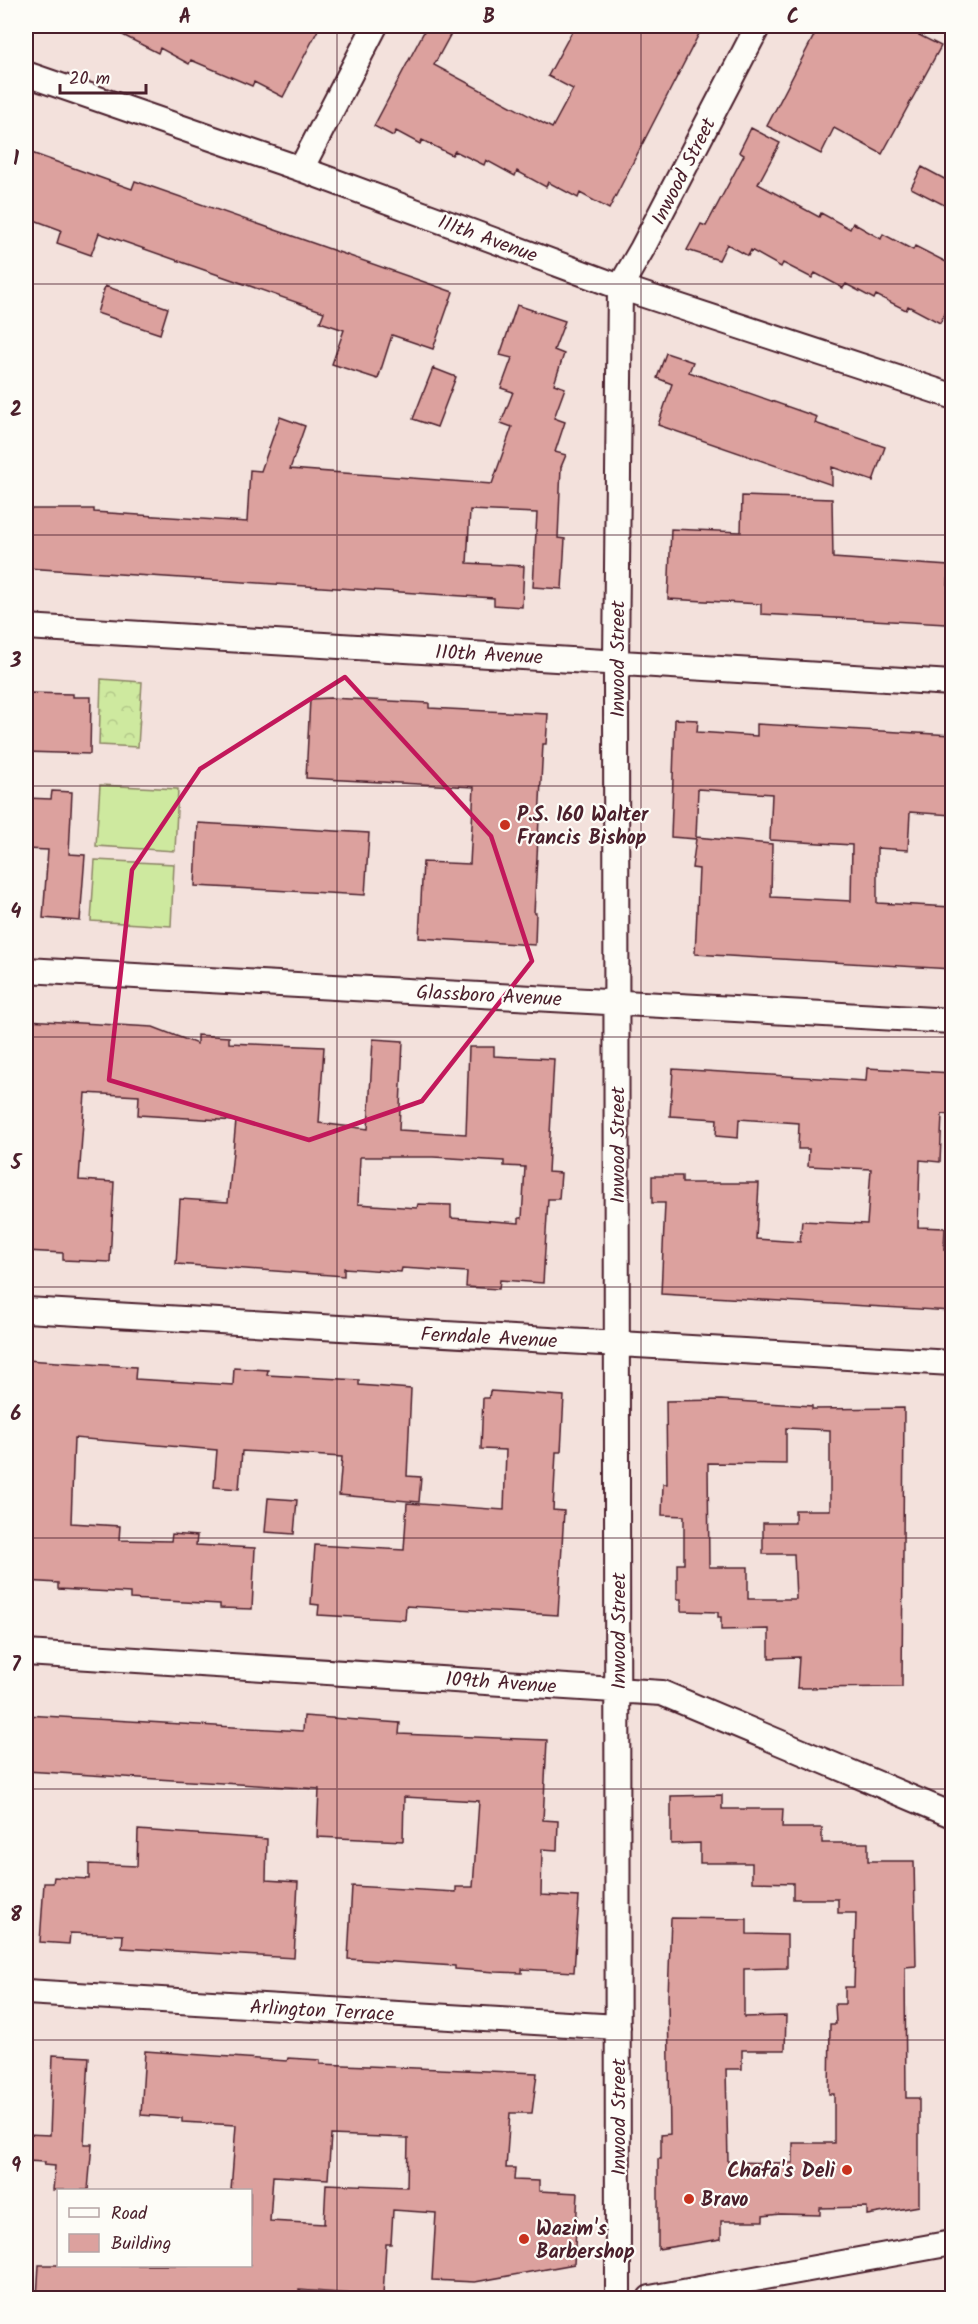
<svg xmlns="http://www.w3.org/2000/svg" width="978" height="2324" viewBox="0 0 978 2324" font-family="Kalam,sans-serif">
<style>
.park{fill:url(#park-crowns);stroke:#8c8465;stroke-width:1.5}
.pitch{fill:#cee99f;stroke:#8c8465;stroke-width:1.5}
.building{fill:#dca19e;stroke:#4a1f2b;stroke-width:1.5;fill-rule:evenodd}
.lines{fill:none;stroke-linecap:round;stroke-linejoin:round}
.minor-casing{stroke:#4a1f2b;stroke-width:28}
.minor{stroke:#fdfcf7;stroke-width:24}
.marked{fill:none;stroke:#c2185b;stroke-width:4.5;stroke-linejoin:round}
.grid{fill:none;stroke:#4a1f2b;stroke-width:1.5;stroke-opacity:0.55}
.poi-dot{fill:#c8321e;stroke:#fdfcf7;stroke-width:2}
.labels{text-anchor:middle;stroke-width:4.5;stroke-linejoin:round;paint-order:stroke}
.street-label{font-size:20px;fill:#4a1f2b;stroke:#fdfcf7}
.poi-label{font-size:20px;font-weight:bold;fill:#4a1f2b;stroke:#fdfcf7;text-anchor:start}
.neatline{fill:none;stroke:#4a1f2b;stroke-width:2}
.grid-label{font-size:20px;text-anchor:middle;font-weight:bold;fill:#4a1f2b}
</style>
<defs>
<pattern id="park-crowns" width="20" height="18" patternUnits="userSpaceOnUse" patternTransform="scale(1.5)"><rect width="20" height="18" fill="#cee99f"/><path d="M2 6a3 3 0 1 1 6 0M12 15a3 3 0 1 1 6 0" fill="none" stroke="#b2c789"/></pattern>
</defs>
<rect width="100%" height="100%" fill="#f3e1dc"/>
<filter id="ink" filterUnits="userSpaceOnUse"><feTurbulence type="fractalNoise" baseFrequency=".0167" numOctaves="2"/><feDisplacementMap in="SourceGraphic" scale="12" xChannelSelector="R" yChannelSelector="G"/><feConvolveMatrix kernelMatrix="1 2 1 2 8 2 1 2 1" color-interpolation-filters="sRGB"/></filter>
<g filter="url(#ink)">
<path class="park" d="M 101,679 L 142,682 L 138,747 L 99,745 Z"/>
<path class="pitch" d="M 100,785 L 178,789 L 175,851 L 96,846 Z
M 95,860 L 174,864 L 171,926 L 91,921 Z"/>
<path class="building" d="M 105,26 L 320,26 L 283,97 L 254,82 L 252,86 L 191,60 L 189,64 L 160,48 L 158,53 Z
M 427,26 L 455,26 L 434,65 L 552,128 L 573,89 L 548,76 L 575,26 L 703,26 L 609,209 L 580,193 L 578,198 L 548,182 L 546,187 L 517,171 L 515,176 L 486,160 L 484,165 L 455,151 L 452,155 L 422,140 L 420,144 L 396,131 L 393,136 L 374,126 Z
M 819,26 L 901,26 L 941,46 L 882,154 L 834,128 L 821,154 L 767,126 Z
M 751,128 L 780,143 L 758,184 L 819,217 L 821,213 L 850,229 L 853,223 L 881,239 L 883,234 L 913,250 L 915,246 L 952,265 L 952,300 L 940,323 L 908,306 L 906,310 L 876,295 L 874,299 L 846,284 L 843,288 L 815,273 L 812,278 L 783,263 L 781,267 L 751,250 L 748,256 L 727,244 L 719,260 L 687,250 L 701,224 L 706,226 L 744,155 L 739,152 Z
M 26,151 L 132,189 L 135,181 L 453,292 L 433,349 L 392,335 L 378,379 L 332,364 L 344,330 L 320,322 L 324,312 L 99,233 L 91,255 L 57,243 L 61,230 L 26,217 Z
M 922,167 L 952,183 L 952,209 L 911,188 Z
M 105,286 L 168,308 L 160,334 L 97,313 Z
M 517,305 L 565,321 L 554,350 L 564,354 L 554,384 L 565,388 L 554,418 L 565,422 L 555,452 L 566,455 L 561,467 L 558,538 L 565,539 L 562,589 L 533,587 L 537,513 L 470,510 L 467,563 L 524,566 L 522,607 L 494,605 L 494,598 L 26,568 L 26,509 L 94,509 L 94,512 L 247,522 L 250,470 L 261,471 L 280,417 L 305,426 L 290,469 L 492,484 L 512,427 L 501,423 L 513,392 L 501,388 L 512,358 L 500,355 Z
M 666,353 L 693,362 L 689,372 L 817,417 L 815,423 L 885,447 L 873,481 L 832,467 L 832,485 L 658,425 L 672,384 L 657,378 Z
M 433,368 L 456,377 L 437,427 L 413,419 Z
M 742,496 L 832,499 L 833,558 L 949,566 L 946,624 L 761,614 L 761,604 L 668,599 L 671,529 L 741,532 Z
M 28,693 L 73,694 L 73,697 L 91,697 L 90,754 L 26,752 L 26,695 Z
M 330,698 L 429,703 L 429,708 L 548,714 L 546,744 L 543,744 L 534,913 L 536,913 L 535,945 L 419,938 L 423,862 L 470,864 L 474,787 L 306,778 L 310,699 Z
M 675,719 L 698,720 L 697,732 L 757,736 L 757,724 L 952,735 L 952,815 L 910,812 L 908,850 L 877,848 L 877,903 L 952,907 L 952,969 L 695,954 L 699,869 L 692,868 L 696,839 L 671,837 ZM 698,789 L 772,794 L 770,840 L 852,845 L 851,901 L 771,897 L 772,844 L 696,837 Z
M 52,791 L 72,792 L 69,854 L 85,855 L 80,921 L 43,918 L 48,850 L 26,849 L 26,798 L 51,799 Z
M 198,823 L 369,833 L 365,895 L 195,886 Z
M 26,1020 L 153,1027 L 197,1044 L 197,1035 L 229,1037 L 229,1043 L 324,1047 L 319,1123 L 368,1129 L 373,1039 L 403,1041 L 399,1130 L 466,1134 L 469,1047 L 494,1047 L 494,1056 L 554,1059 L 548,1172 L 561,1173 L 559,1199 L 548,1199 L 543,1283 L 500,1280 L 499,1289 L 466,1287 L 467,1272 L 402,1268 L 401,1272 L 344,1268 L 344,1276 L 176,1264 L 180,1199 L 228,1202 L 236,1121 L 138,1115 L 139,1096 L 85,1093 L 79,1180 L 114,1182 L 110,1262 L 63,1260 L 63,1253 L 26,1251 L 26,1198 L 28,1198 L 32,1138 L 26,1137 ZM 360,1157 L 433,1157 L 504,1161 L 504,1166 L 525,1167 L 522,1218 L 519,1218 L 519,1223 L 451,1218 L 451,1205 L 418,1204 L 417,1208 L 358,1204 Z
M 867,1068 L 952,1073 L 952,1115 L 942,1114 L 940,1162 L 920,1160 L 918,1227 L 945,1228 L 944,1249 L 952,1250 L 952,1311 L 661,1294 L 665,1203 L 652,1203 L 652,1176 L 682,1176 L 682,1183 L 759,1183 L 756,1239 L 800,1242 L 802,1221 L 867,1224 L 871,1169 L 808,1166 L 809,1149 L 798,1149 L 799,1123 L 739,1119 L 738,1138 L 716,1136 L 717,1119 L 670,1116 L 673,1069 L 866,1081 Z
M 26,1360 L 136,1367 L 135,1379 L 233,1385 L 234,1368 L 268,1370 L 267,1375 L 359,1380 L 359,1385 L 411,1389 L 407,1476 L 421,1477 L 419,1502 L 339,1495 L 342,1457 L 242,1451 L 239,1489 L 214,1487 L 217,1450 L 74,1438 L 71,1523 L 120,1526 L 119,1540 L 171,1541 L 172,1534 L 197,1536 L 196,1545 L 255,1548 L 252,1609 L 220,1608 L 220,1604 L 130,1599 L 130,1593 L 58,1589 L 58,1583 L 26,1581 L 26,1486 L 28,1487 L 32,1437 L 26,1437 Z
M 490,1391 L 564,1396 L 561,1452 L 556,1452 L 553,1510 L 564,1511 L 558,1615 L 406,1606 L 405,1620 L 318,1615 L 319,1605 L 311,1604 L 315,1545 L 404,1550 L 407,1503 L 504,1510 L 506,1450 L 481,1449 L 483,1398 L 489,1398 Z
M 721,1400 L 812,1406 L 812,1409 L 904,1408 L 902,1687 L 797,1688 L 799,1657 L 769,1658 L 769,1629 L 721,1630 L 721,1617 L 718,1617 L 718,1612 L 681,1611 L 681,1599 L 677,1599 L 677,1564 L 684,1564 L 684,1516 L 662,1515 L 663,1484 L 667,1484 L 666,1401 ZM 786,1428 L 830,1430 L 830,1510 L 795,1510 L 795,1523 L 763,1523 L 763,1554 L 794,1554 L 796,1599 L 748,1599 L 748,1567 L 709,1567 L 708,1463 L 786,1464 Z
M 268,1498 L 297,1500 L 294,1534 L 265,1532 Z
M 26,1715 L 303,1731 L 304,1716 L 400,1723 L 399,1734 L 547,1740 L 543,1820 L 558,1821 L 557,1850 L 542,1849 L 541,1895 L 579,1897 L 574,1972 L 522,1969 L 522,1973 L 496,1972 L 455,1969 L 455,1966 L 348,1959 L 352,1886 L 456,1892 L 456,1887 L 473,1887 L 479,1801 L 404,1797 L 403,1841 L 317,1837 L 319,1789 L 26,1771 Z
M 722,1795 L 722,1809 L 783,1809 L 782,1828 L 822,1828 L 822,1843 L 868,1843 L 868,1861 L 914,1861 L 916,1966 L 905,1967 L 906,2098 L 919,2098 L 919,2206 L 867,2215 L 867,2207 L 820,2208 L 820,2215 L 780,2214 L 763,2216 L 763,2221 L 721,2221 L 721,2239 L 658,2249 L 658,2159 L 661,2159 L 661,2135 L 670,2134 L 668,1996 L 671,1918 L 747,1919 L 747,1934 L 787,1935 L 787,1968 L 744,1969 L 744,2017 L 786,2016 L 785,2050 L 742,2050 L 742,2069 L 726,2069 L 728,2162 L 793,2163 L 793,2143 L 834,2143 L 834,2094 L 829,2094 L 830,2024 L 836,2024 L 835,2004 L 845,2004 L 845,1987 L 854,1987 L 856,1913 L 838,1913 L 838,1899 L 793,1899 L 793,1883 L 752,1882 L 752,1863 L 700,1863 L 700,1843 L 671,1844 L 671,1796 Z
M 138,1830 L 267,1839 L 266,1880 L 298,1882 L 294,1958 L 122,1948 L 123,1935 L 70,1933 L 69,1944 L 40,1942 L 44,1883 L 53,1883 L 54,1877 L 89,1879 L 89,1864 L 137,1866 Z
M 145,2051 L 287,2061 L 288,2058 L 320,2060 L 320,2064 L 537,2073 L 532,2113 L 510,2113 L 506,2168 L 515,2168 L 514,2180 L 539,2181 L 539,2191 L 578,2193 L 574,2264 L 475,2282 L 432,2280 L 436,2213 L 393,2210 L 391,2244 L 386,2244 L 383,2296 L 299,2290 L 298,2298 L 37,2298 L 39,2265 L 250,2265 L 250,2190 L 231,2190 L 236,2125 L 182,2122 L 182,2118 L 141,2115 ZM 331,2135 L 408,2138 L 407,2187 L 326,2184 L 324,2224 L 270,2221 L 273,2176 L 328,2179 Z
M 53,2055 L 89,2057 L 84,2144 L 92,2144 L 88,2190 L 53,2190 L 55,2166 L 44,2165 L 45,2162 L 26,2161 L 26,2134 L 50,2135 Z"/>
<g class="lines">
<g class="minor-casing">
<path id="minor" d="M 26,74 L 301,169 L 620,287 L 952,396
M 301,169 L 375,26
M 26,627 L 952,683
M 26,970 L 952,1021
M 26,1310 L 952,1363
M 26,1653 L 662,1693 L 952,1815
M 26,1992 L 618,2027
M 618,2298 L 616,661 L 620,287 L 642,249 L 758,26
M 650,2298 L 952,2243"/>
</g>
<use href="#minor" class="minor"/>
</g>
</g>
<path class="marked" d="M 345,677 L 491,836 L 532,961 L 422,1101 L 309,1140 L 109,1080 L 132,870 L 200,769 Z"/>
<path class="grid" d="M 337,26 L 337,2298M 641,26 L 641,2298M 26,284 L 952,284M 26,535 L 952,535M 26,786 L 952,786M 26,1037 L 952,1037M 26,1287 L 952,1287M 26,1538 L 952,1538M 26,1789 L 952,1789M 26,2040 L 952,2040"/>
<g class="poi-dot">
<circle cx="505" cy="825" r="6"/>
<circle cx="847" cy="2170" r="6"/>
<circle cx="689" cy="2199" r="6"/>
<circle cx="524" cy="2239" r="6"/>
</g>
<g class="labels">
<g class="street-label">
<text transform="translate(683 171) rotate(-63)" y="7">Inwood Street</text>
<text transform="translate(488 238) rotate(20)" y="7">111th Avenue</text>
<text transform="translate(489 654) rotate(3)" y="7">110th Avenue</text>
<text transform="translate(617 659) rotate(-90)" y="7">Inwood Street</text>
<text transform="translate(489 995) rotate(3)" y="7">Glassboro Avenue</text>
<text transform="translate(617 1145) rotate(-90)" y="7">Inwood Street</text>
<text transform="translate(489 1337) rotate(3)" y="7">Ferndale Avenue</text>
<text transform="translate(618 1631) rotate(-90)" y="7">Inwood Street</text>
<text transform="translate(501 1682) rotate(4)" y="7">109th Avenue</text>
<text transform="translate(322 2010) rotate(3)" y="7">Arlington Terrace</text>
<text transform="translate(618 2117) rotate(-90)" y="7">Inwood Street</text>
</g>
<g class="poi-label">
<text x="517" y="821">P.S. 160 Walter<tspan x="517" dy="23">Francis Bishop</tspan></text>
<text x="835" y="2177" text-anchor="end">Chafa's Deli</text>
<text x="701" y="2206">Bravo</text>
<text x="536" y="2235">Wazim's<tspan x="536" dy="23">Barbershop</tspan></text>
</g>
</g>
<rect width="978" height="2324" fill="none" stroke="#fdfcf7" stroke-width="66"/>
<rect x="57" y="2189" width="195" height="78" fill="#fdfcf7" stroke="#b5a4a5" stroke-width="1.5"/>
<rect x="69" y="2208" width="30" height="9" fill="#fdfcf7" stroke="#b5a4a5" stroke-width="1.5"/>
<text x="111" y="2219" font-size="18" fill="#4a1f2b">Road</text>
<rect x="69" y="2234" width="30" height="18" fill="#dca19e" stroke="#b5a4a5" stroke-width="1.5"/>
<text x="111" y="2249" font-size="18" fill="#4a1f2b">Building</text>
<path d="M60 84v9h86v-9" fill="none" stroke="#4a1f2b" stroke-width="3"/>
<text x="69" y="84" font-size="18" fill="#4a1f2b" stroke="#fdfcf7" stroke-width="4.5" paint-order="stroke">20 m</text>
<rect x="33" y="33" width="912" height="2258" class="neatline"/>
<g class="grid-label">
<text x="185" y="23">A</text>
<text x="489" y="23">B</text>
<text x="793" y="23">C</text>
<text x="16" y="165">1</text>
<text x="16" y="416">2</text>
<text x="16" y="667">3</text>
<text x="16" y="918">4</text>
<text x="16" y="1169">5</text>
<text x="16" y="1420">6</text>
<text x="16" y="1671">7</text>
<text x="16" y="1921">8</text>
<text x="16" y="2172">9</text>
</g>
</svg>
